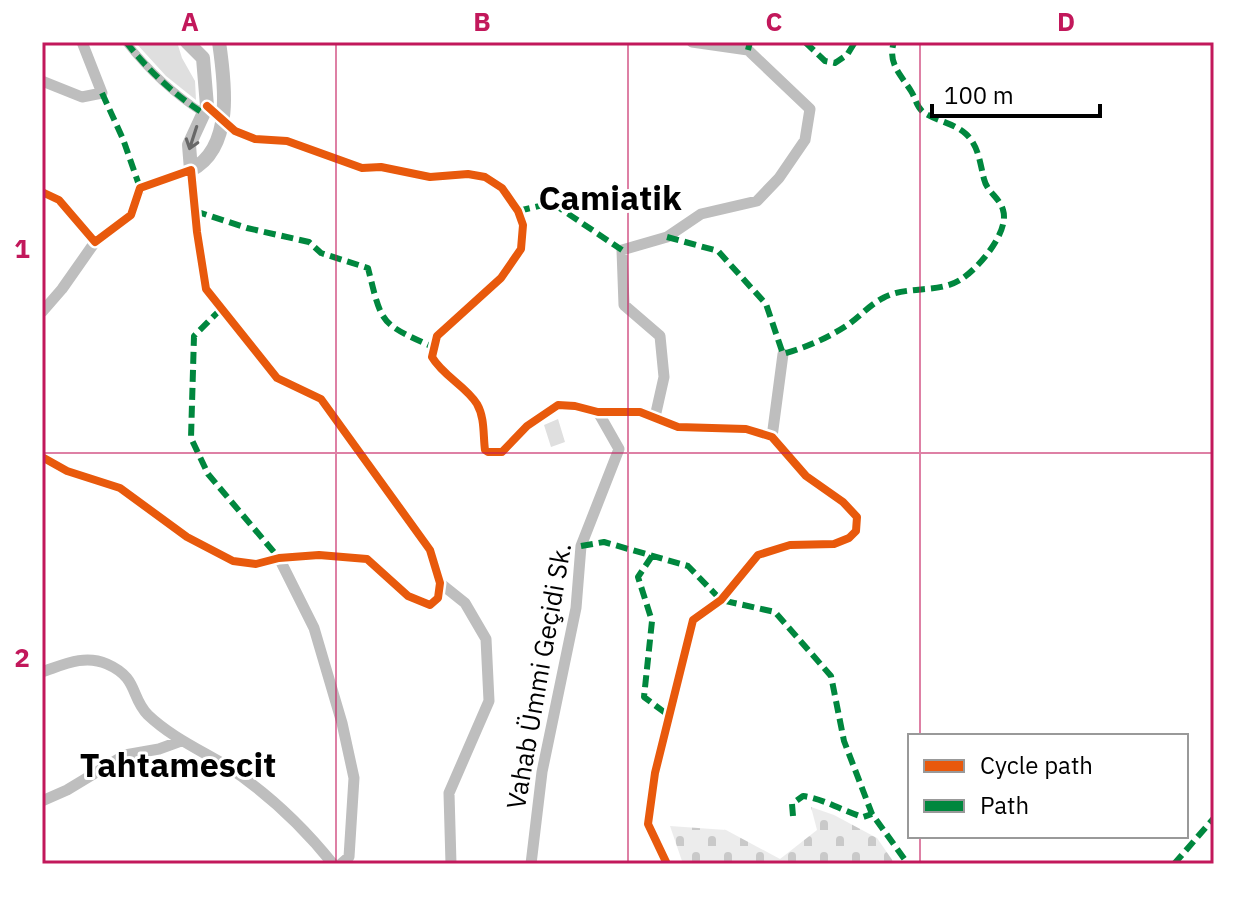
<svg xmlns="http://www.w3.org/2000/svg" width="1256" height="906" viewBox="0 0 1256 906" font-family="'IBM Plex Sans',sans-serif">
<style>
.cemetery{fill:url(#cemetery-stones)}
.building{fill:#dfdfdf}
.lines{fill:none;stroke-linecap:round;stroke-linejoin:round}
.pedestrian{stroke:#bebebe;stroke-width:8}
.minor{stroke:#bebebe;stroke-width:11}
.tertiary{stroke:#bebebe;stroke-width:14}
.quiet{stroke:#00873e;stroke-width:6;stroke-dasharray:12 6;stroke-linecap:butt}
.cycleway-casing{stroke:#fff;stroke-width:13}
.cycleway{stroke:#e8590c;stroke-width:8}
.oneway{stroke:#686868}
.grid{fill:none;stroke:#c2185b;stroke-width:2;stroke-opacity:0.55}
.labels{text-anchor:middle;stroke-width:6;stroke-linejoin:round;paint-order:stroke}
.street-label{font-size:26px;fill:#000;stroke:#fff}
.district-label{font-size:34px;font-weight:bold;fill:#000;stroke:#fff}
.neatline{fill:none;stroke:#c2185b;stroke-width:3}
.grid-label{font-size:26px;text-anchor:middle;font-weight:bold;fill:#c2185b}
</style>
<defs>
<pattern id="cemetery-stones" width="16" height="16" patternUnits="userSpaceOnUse" patternTransform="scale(2)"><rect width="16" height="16" fill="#ececec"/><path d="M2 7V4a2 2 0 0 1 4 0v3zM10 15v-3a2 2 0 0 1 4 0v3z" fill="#c9c9c9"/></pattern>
</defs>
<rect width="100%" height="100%" fill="#fff"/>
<path class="cemetery" d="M 811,807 L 834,815 L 877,838 L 895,864 L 683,864 L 670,826 L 726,830 L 780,859 L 817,830 Z"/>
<path class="building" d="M 135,42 L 177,42 L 182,58 L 195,81 L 196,100 L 166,76 Z
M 558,419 L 565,442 L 551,447 L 544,425 Z"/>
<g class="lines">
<path class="pedestrian" d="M 126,42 C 149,71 172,93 203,113"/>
<path class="minor" d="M 42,81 L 82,97 L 102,93 L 82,42
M 207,106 L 235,131 L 255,139 L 287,141 L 362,168 L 381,167 L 430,177 L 468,174 L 485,177 L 502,188 L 518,211 L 523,225 L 521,249 L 501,278 L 437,336 L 432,357 C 443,376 466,386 477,404 C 485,418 483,435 485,450 L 488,452 L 502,452 L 527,426 L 558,405 L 575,406 L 598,412 L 640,412 L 678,427 L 746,429 L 772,437 L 806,476 L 843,502 L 857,517 L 856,531 L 849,538 L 834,544 L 790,545 L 758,555 L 721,600 L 693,620 L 655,773 L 648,824 L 667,864
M 42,192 L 59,200 L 95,242 L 131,215 L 140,188 L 191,170 L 197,232 L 206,289 L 277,378 L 321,399 L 430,550 L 440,583 L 438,598 L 430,605 L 408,596 L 367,559 L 319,555 L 279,558 L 256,564 L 233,561 L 187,537 L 120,488 L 67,471 L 42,457
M 42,312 L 62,289 L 95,242
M 655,417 L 664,377 L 660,336 L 624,305 L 622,250 L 667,237 L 701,214 L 757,201 L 779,178 L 805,140 L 810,109 L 748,50 L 692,42
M 772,437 L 783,354
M 279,558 L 314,628 L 342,723 L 354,778 L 349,857 L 341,864
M 440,583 L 465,603 L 486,639 L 489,701 L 449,793 L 451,864
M 42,672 C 63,665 84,654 107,664 C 139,678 130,697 148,715 C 170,736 198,749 225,765 C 268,793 301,824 333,864
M 42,801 L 67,790 L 125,755 L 159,749 L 181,741
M 531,864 L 542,772 L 576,608 L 581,546 L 619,449 L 598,412"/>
<path class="tertiary" d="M 187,42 L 203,58 L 207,106 L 189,145 L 191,170 C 234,148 225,83 219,42"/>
<path class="quiet" d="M 126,42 C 149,71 172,93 203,113
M 805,42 L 825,61 L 835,63 L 847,55 L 855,42
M 748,50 L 750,42
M 102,93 L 123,139 L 140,188
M 195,211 L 247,228 L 309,242 L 321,253 L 368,268 C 382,324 379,323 433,347
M 518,211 L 552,203 L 622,250
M 667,237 L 718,251 L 766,304 L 783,354 C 807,347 828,338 849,324 C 860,316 871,304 883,298 C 907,285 937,294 960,280 C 978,269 1010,232 1003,210 C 1000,198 987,192 984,179 C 980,164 979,146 966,134 C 954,123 936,121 923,112 C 916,106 916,99 911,91 C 901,75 887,63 894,42
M 221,309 L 194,336 L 191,438 L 208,474 L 279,558
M 581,546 L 604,542 L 688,566 L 721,600 L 775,612 L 831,676 L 844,741 L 872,814 L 908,864
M 652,556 L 638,577 L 652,621 L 644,697 L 668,715
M 793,816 L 792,804 L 803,796 C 824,799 843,811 863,817 L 872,814
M 1174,864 L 1214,818"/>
<g class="cycleway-casing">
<path id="cycleway" d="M 207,106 L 235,131 L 255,139 L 287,141 L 362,168 L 381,167 L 430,177 L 468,174 L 485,177 L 502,188 L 518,211 L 523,225 L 521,249 L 501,278 L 437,336 L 432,357 C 443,376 466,386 477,404 C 485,418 483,435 485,450 L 488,452 L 502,452 L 527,426 L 558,405 L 575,406 L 598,412 L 640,412 L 678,427 L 746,429 L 772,437 L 806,476 L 843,502 L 857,517 L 856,531 L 849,538 L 834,544 L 790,545 L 758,555 L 721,600 L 693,620 L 655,773 L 648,824 L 667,864
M 42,192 L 59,200 L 95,242 L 131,215 L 140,188 L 191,170 L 197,232 L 206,289 L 277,378 L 321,399 L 430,550 L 440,583 L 438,598 L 430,605 L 408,596 L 367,559 L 319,555 L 279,558 L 256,564 L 233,561 L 187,537 L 120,488 L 67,471 L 42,457"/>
</g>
<use href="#cycleway" class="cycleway"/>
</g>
<defs><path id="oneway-shaft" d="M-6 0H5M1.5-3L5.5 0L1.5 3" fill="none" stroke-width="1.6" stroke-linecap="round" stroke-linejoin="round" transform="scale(2)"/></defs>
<use class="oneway" href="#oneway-shaft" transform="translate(193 138) rotate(108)"/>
<path class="grid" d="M 336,42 L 336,864M 628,42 L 628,864M 920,42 L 920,736M 42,453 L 1214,453M 920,836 L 920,864"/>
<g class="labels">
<g class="street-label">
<text transform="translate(539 676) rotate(-80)" y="9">Vahab Ümmi Geçidi Sk.</text>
</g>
<g class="district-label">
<text x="610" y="210">Camiatik</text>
<text x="178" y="777">Tahtamescit</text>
</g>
</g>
<rect width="1256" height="906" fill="none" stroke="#ffffff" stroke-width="88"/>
<rect x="908" y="734" width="280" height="104" fill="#ffffff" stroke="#999999" stroke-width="2"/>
<rect x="924" y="760" width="40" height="12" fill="#e8590c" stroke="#999999" stroke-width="2"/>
<text x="980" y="774" font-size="24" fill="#000000">Cycle path</text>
<rect x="924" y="800" width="40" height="12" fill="#00873e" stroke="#999999" stroke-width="2"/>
<text x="980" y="814" font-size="24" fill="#000000">Path</text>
<path d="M932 104v12h168v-12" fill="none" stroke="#000000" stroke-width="4"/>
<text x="944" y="104" font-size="24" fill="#000000" stroke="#ffffff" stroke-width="6" paint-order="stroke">100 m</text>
<rect x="44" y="44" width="1168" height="818" class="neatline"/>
<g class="grid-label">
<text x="190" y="31">A</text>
<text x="482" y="31">B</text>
<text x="774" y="31">C</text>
<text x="1066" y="31">D</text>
<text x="22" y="258">1</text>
<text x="22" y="667">2</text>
</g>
</svg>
